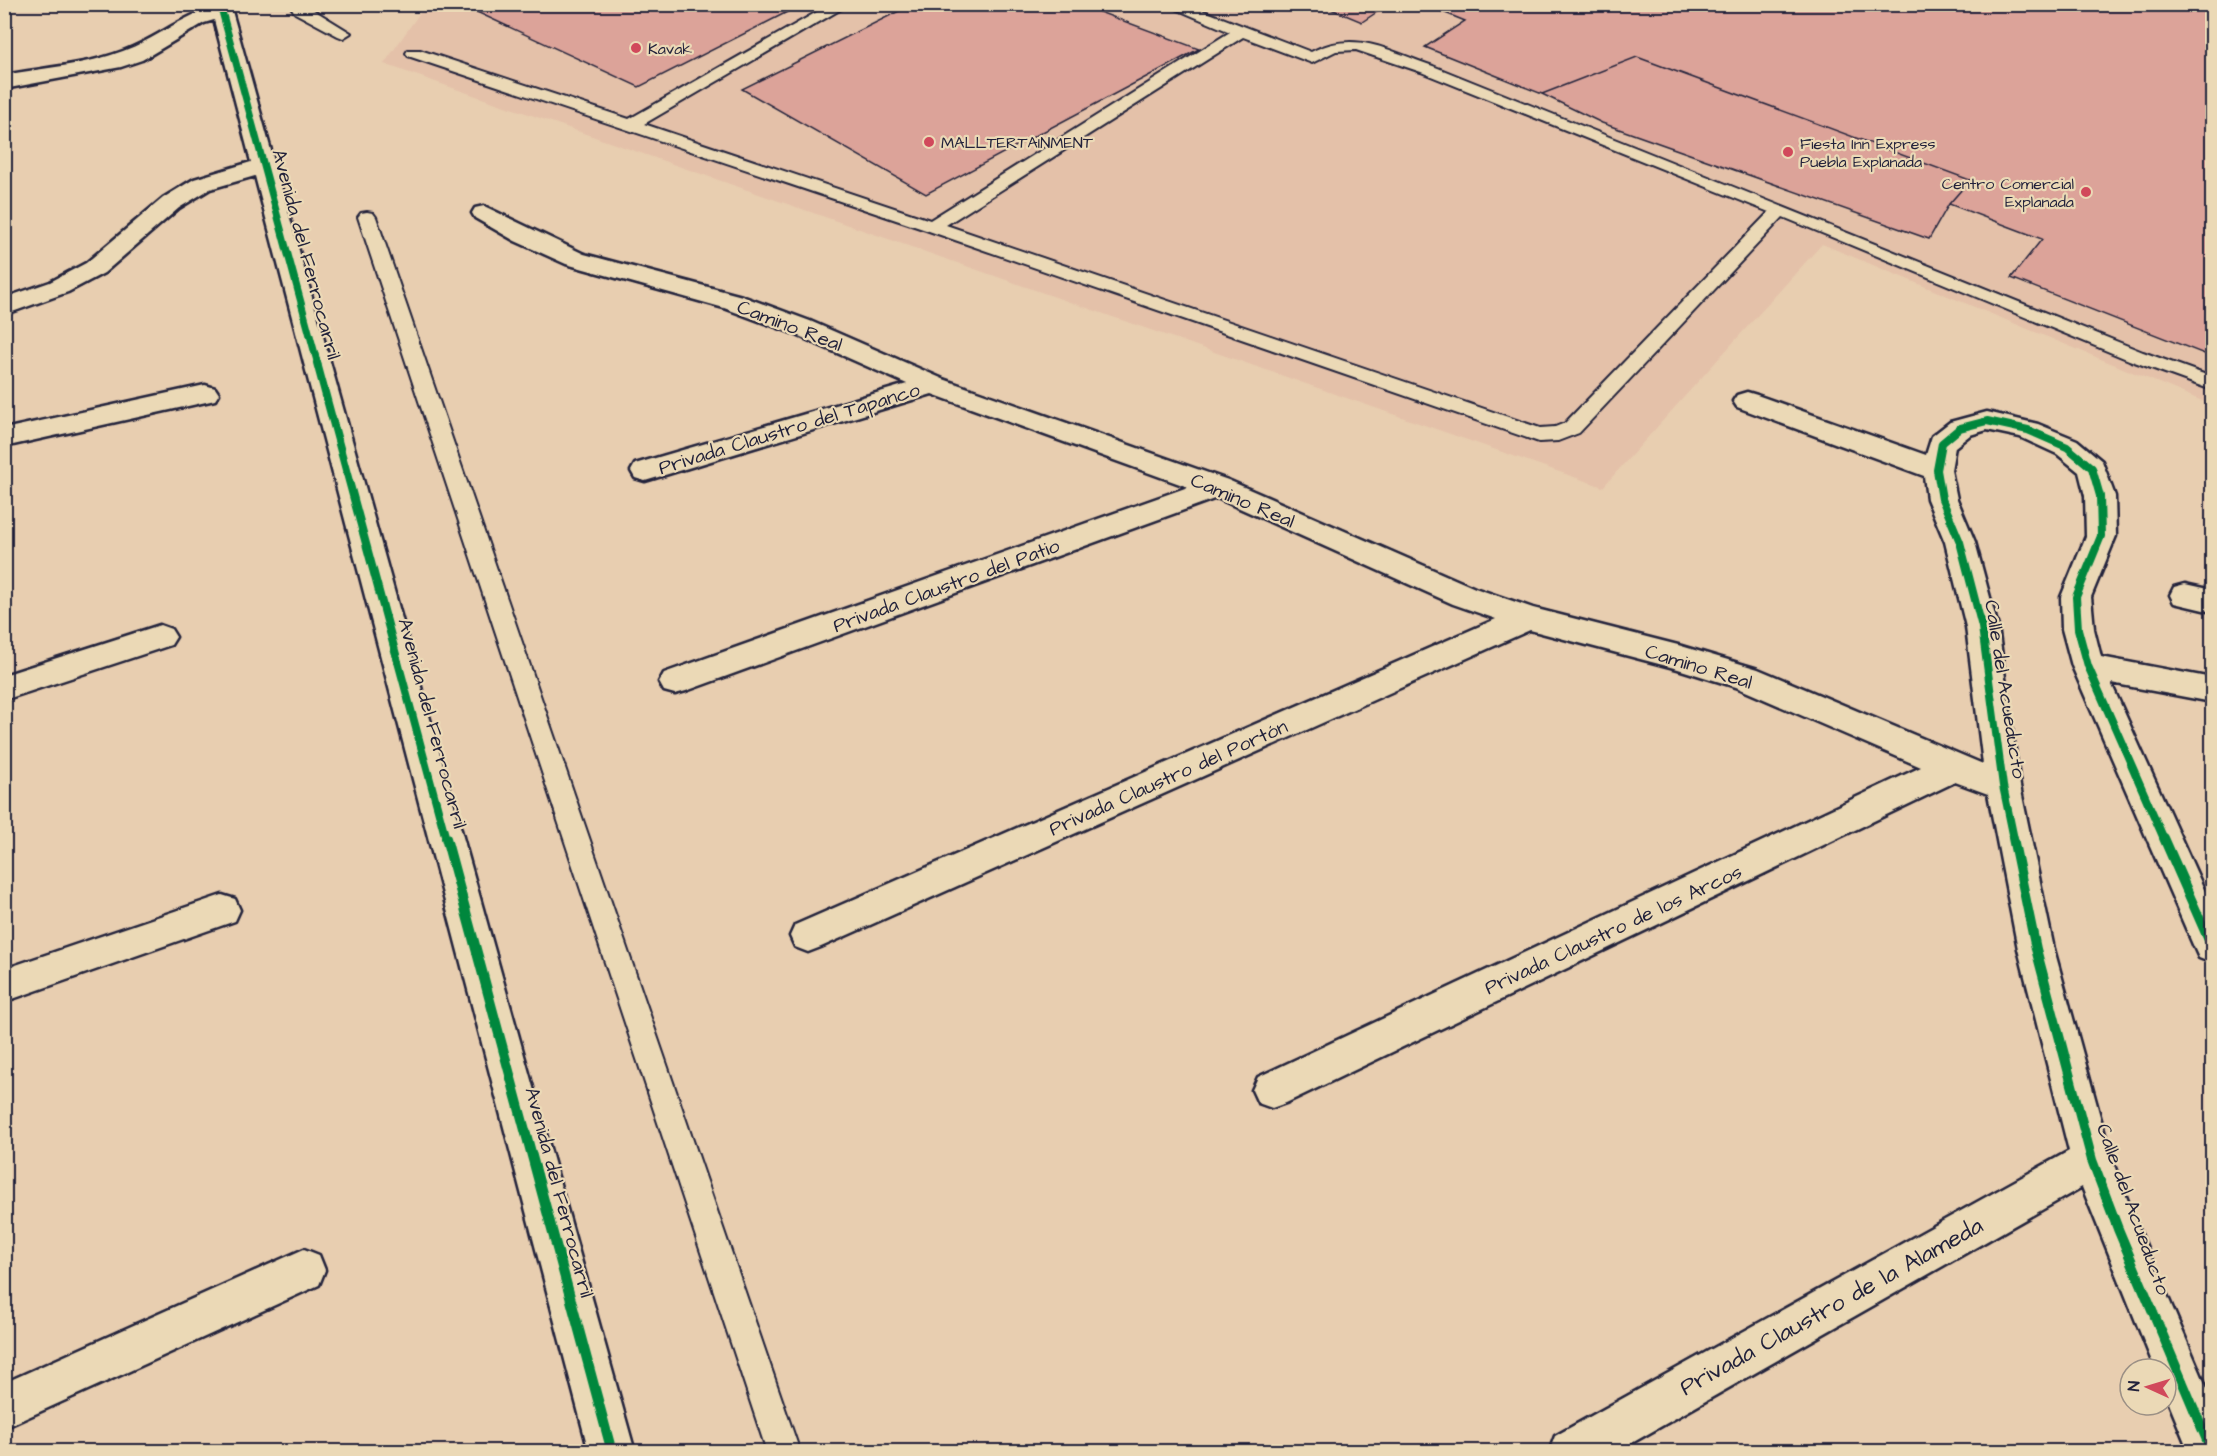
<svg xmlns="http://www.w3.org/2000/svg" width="2217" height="1456" viewBox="0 0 2217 1456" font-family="'Architects Daughter',sans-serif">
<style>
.built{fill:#e4c1a9}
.building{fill:#dca399;stroke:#22223b;stroke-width:1.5}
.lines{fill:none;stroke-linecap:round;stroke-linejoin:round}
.service-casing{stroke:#22223b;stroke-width:4}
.minor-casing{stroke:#22223b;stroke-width:5}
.service{fill:#ebd9b6;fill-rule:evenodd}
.minor{fill:#ebd9b6;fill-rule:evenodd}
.cycleway-far2-casing{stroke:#ebd9b6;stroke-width:10}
.cycleway-far1-casing{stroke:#ebd9b6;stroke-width:12}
.cycleway-casing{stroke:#ebd9b6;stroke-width:14}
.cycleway-far2{stroke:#00873e;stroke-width:7}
.cycleway-far1{stroke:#00873e;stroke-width:8}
.cycleway{stroke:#00873e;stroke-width:10}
.poi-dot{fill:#d1495b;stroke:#ebd9b6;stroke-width:2}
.labels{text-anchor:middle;stroke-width:4.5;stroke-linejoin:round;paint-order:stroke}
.far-poi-label{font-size:16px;fill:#22223b;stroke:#ebd9b6;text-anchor:start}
.street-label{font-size:20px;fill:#22223b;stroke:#ebd9b6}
.near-street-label{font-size:24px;fill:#22223b;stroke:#ebd9b6}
</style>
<rect width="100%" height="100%" fill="#e8ceb0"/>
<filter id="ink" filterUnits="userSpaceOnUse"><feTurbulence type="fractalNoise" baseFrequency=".0167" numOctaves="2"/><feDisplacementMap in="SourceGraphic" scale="12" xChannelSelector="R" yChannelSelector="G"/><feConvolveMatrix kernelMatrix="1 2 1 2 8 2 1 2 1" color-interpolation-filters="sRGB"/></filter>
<g filter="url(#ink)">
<path class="built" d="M 426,4 L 2212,5 L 2212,405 L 1822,244 L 1603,487 L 384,64 Z"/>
<path class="building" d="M 471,4 L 803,4 L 639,87 L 468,8 Z
M 913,4 L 1078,4 L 1199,49 L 926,194 L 742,89 Z
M 1319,4 L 1389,4 L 1362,22 Z
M 1423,4 L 2212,4 L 2212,357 L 2011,278 L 2042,239 L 1949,204 L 1970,180 L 1637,57 L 1542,94 L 1425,47 L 1465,21 Z
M 1637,57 L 1970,180 L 1949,204 L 1929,239 L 1602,123 L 1542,94 Z"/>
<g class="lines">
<g class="service-casing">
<path id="service" d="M 289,4 L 304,4 L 351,33 L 343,38 L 338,36 L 295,13 Z
M 831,4 L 850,4 L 644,124 L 930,220 L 1230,32 L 1164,4 L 1186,4 L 1311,52 C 1356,29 1388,51 1433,66 L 2143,352 L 2212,377 L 2212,390 L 2129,360 L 1783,217 L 1579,433 L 1558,441 L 1539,442 L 926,230 L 408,56 L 406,53 L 408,50 L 420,50 L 629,119 ZM 1243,37 L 1312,63 L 1336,51 L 1356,50 L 1421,72 L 1769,212 L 1565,423 L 1555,427 L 1540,428 L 946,225 Z
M 367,212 L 373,213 L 376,217 L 800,1452 L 767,1452 L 358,217 L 361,213 Z"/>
</g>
<g class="minor-casing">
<path id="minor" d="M 210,4 L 230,4 L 232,11 L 635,1452 L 589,1452 L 255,176 L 210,189 L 179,208 L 104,273 L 68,292 L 4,315 L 4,298 L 50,282 L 86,263 L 163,198 L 194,179 L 251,162 L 214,20 L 204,23 L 142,60 L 121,67 L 4,89 L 4,75 C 43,68 86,65 123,51 C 154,40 179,18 211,8 Z
M 484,206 L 584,254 L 742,296 L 810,321 L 943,379 L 1228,480 L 1475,588 L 1533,608 L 1678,645 L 1758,669 L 1983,764 L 1966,627 L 1945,542 L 1927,499 L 1924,476 L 1737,407 L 1733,401 L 1737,395 L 1747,392 L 1757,395 L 1926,455 L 1932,436 L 1950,422 L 1987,412 L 2038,424 L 2077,440 L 2102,461 L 2115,496 L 2116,536 L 2091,597 L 2094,629 L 2101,657 L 2212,678 L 2212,702 L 2111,683 L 2212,907 L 2212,963 L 2199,958 L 2194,947 L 2072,666 L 2062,629 L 2061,597 L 2086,536 L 2085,496 L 2079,472 L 2057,454 L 2020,437 L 1987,430 L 1970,435 L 1955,447 L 1951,470 L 1957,499 L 1975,542 L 1998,627 L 2020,786 L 2054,949 L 2112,1160 L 2138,1227 L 2212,1400 L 2212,1452 L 2189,1452 L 2166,1396 L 2166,1369 L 2155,1369 L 2082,1187 L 1616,1452 L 1549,1452 L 1555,1436 L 2069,1151 L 2018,949 L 1988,794 L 1955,782 L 1286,1103 L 1272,1108 L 1258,1103 L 1252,1090 L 1258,1077 L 1921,767 L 1736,687 L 1678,669 L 1530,630 L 821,947 L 808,952 L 795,947 L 790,936 L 795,925 L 1496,619 L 1453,604 L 1217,498 L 686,691 L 675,694 L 664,691 L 659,682 L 664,673 L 1188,487 L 932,394 L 655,478 L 645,481 L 635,478 L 631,471 L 635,464 L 907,384 L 792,333 L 724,308 L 566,264 L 515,241 L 475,218 L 472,213 L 475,208 Z
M 205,385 L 215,388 L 219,394 L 215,400 L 4,447 L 4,429 Z
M 2185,584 L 2212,590 L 2212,612 L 2174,603 L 2170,595 L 2174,587 Z
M 160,625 L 171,629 L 176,637 L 171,645 L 4,700 L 4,675 Z
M 222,895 L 235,899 L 240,910 L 235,921 L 4,1002 L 4,969 Z
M 304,1249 L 319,1255 L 325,1270 L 319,1285 L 4,1428 L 4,1383 Z"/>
</g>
<use href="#service" class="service"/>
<use href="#minor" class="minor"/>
<g class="cycleway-far2-casing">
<path id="cycleway-far2" d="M 220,4 L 318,365"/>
</g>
<g class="cycleway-far1-casing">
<path id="cycleway-far1" d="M 317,363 L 446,839
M 2014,839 L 2003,786 L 1982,627 L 1960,542 L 1942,499 L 1937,470 L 1942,443 L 1960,428 L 1987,421 L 2028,430 L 2067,447 L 2092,468 L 2100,496 L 2101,536 L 2076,597 L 2078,629 L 2088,666 L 2164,839"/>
</g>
<g class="cycleway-casing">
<path id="cycleway" d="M 446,838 L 612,1452
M 2013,838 L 2036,949 L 2092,1160 L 2118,1229 L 2212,1452
M 2164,838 L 2212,947"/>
</g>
<use href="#cycleway-far2" class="cycleway-far2"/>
<use href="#cycleway-far1" class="cycleway-far1"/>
<use href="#cycleway" class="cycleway"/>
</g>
</g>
<g class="poi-dot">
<circle cx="636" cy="48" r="6"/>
<circle cx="929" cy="142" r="6"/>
<circle cx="1788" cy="152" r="6"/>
<circle cx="2086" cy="192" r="6"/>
</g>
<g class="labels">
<g class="far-poi-label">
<text x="648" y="54">Kavak</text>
<text x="941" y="148">MALLTERTAINMENT</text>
<text x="1800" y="149">Fiesta Inn Express<tspan x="1800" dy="18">Puebla Explanada</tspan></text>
<text x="2074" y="189" text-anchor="end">Centro Comercial<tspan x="2074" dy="18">Explanada</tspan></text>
</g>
<g class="street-label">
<text transform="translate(307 254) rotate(75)" y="7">Avenida del Ferrocarril</text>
<text transform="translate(790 325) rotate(21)" y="7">Camino Real</text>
<text transform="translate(789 428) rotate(-17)" y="7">Privada Claustro del Tapanco</text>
<text transform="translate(1243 500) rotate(23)" y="7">Camino Real</text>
<text transform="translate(946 585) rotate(-20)" y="7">Privada Claustro del Patio</text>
<text transform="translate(1699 666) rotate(17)" y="7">Camino Real</text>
<text transform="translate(2006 689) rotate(81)" y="7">Calle del Acueducto</text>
<text transform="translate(433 723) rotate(75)" y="7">Avenida del Ferrocarril</text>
<text transform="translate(1168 777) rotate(-24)" y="7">Privada Claustro del Portón</text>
<text transform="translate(1613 929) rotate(-25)" y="7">Privada Claustro de los Arcos</text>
<text transform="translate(560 1192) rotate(75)" y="7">Avenida del Ferrocarril</text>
<text transform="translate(2134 1209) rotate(70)" y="7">Calle del Acueducto</text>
</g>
<g class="near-street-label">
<text transform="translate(1831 1306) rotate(-29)" y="8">Privada Claustro de la Alameda</text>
</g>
</g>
<rect width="2217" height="1456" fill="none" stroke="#ebd9b6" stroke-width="24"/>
<rect x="12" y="12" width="2193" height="1432" fill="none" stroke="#22223b" stroke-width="2" filter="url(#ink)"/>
<g transform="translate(2148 1387) rotate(274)"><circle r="28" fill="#ebd9b6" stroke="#9b9085" stroke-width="1.5"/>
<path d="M0-4.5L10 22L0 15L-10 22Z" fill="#d1495b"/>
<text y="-9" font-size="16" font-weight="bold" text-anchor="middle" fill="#22223b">N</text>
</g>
</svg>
